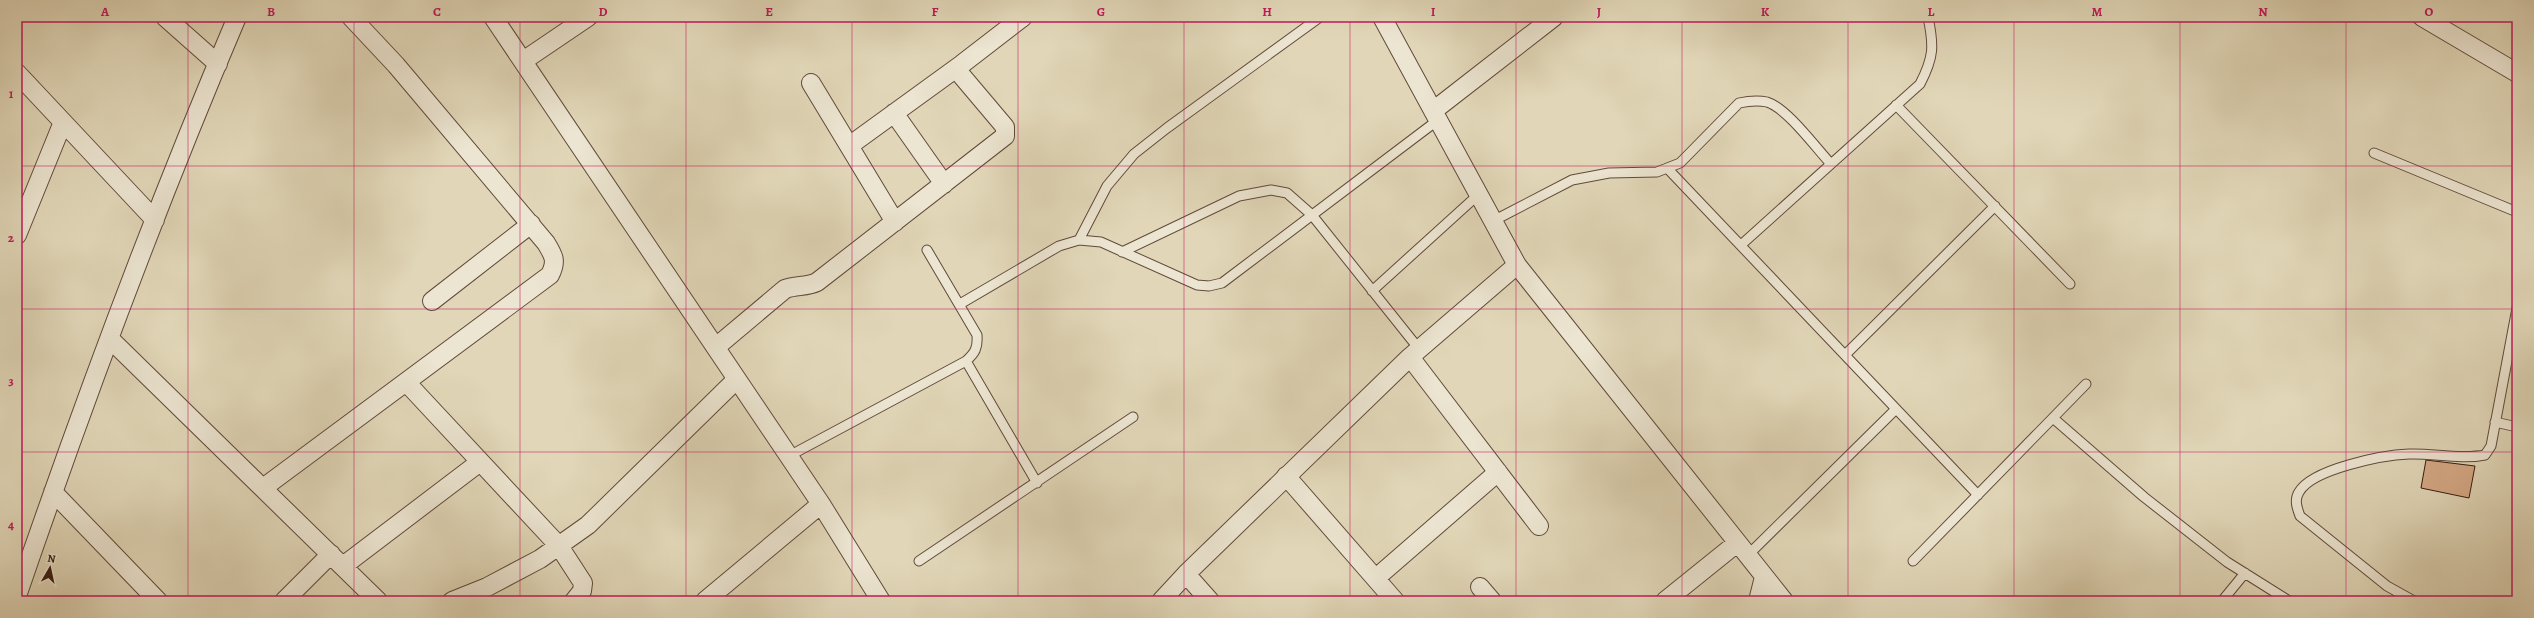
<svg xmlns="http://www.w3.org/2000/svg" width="2534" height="618" viewBox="0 0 2534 618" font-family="Alegreya,serif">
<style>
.building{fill:#d5a986;stroke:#361b11}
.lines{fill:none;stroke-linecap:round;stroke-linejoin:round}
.service-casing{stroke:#614a3b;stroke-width:11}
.minor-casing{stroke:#614a3b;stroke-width:20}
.service{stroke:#ece5d1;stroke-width:9}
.minor{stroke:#ece5d1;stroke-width:18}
.grid{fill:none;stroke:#c2185b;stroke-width:1;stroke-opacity:0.55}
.neatline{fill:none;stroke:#c2185b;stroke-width:1.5}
.grid-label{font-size:13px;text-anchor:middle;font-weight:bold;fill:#c2185b}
</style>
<rect width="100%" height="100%" fill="#e1d7b8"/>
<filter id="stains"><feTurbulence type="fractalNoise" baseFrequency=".005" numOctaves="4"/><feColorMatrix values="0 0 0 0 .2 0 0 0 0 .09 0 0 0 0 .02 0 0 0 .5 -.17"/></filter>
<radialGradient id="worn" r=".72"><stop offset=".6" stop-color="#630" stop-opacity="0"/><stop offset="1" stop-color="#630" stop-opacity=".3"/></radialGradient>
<path class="building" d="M 2426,460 L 2475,466 L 2469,498 L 2421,488 Z"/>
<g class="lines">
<g class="service-casing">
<path id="service" d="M 1896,105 L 2070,284
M 2374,153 L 2517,212
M 1667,168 L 1978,495
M 1493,221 L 1572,180 L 1609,173 L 1657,172 L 1680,163 L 1739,103 C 1748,101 1758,100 1767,102 C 1787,108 1816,148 1831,164
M 1079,240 L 1107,186 L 1134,154 L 1167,128 L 1320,17
M 1741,245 L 1920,84 C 1934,57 1934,46 1928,17
M 1122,252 L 1239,196 L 1271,190 L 1287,193 L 1312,215 L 1419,349
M 1372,291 L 1479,194
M 960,304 L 1059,246 L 1079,240 L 1101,242 L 1197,285 L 1209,286 L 1222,283 L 1438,120
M 1845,355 L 1995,206
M 966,361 L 1037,483
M 2053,418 L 2144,497 L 2227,562 L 2289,601
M 2495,422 L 2517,427
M 789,456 L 966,361 C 975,353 978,348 977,335 L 927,250
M 1747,556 L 1896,409
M 919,561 L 1133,417
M 1913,561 L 2086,384
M 2222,601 L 2245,573
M 2414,601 L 2387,586 L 2300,516 C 2297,508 2294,500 2299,492 C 2312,469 2383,455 2409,454 C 2433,453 2460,460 2485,455 L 2491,446 L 2517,308"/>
</g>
<g class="minor-casing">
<path id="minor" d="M 165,17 L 218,64
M 493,17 L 821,504 L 881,601
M 1382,17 L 1517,265 L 1784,601
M 2422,17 L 2517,73
M 523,61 L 588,17
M 17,73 L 155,220
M 811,83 L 895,222
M 1433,111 L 1554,17
M 894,113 L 944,184
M 849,146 L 962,64 L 1023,17
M 17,235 L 63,122
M 432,301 L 531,224
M 110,339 L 378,601
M 716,347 L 785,289 C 796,285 807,287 817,282 L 1005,136 L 1005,127 L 956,69
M 1410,357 L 1539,526
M 406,382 L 559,546 L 583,583 L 582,591 L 574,601
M 1286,476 L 1395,601
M 263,488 L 550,275 C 557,261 554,256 546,243 L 396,65 L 351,17
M 53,492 L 158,601
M 343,566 L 480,462
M 1186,574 L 1210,601
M 1376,578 L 1498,472
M 1480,587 L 1492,601
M 17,596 C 84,401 156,207 237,17
M 284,601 L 331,554
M 452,601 L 487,587 L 540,559 L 588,525 L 737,379
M 705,601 L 821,504
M 1161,601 L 1186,574 L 1410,357 L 1517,265
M 1665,601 L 1737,543
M 1758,601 L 1764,577"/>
</g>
<use href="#service" class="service"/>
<use href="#minor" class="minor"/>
</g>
<path class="grid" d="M 188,17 L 188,601M 354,17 L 354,601M 520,17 L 520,601M 686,17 L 686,601M 852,17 L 852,601M 1018,17 L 1018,601M 1184,17 L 1184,601M 1350,17 L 1350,601M 1516,17 L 1516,601M 1682,17 L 1682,601M 1848,17 L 1848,601M 2014,17 L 2014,601M 2180,17 L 2180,601M 2346,17 L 2346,601M 17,166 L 2517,166M 17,309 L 2517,309M 17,452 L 2517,452"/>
<rect width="2534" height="618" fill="none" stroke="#e1d7b8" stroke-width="44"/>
<g transform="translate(50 568) rotate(9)" stroke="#ece5d1" stroke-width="3" paint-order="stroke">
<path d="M0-3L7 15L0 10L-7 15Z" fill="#361b11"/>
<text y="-6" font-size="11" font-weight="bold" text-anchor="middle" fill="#361b11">N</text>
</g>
<rect x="22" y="22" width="2490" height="574" class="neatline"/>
<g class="grid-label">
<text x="105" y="16">A</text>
<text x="271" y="16">B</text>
<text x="437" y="16">C</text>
<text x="603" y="16">D</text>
<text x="769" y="16">E</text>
<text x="935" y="16">F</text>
<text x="1101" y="16">G</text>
<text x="1267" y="16">H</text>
<text x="1433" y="16">I</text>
<text x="1599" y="16">J</text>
<text x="1765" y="16">K</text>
<text x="1931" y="16">L</text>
<text x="2097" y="16">M</text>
<text x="2263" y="16">N</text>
<text x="2429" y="16">O</text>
<text x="11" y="98">1</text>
<text x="11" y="242">2</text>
<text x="11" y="385">3</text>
<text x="11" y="529">4</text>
</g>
<rect width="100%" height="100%" filter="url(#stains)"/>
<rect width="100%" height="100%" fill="url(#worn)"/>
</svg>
